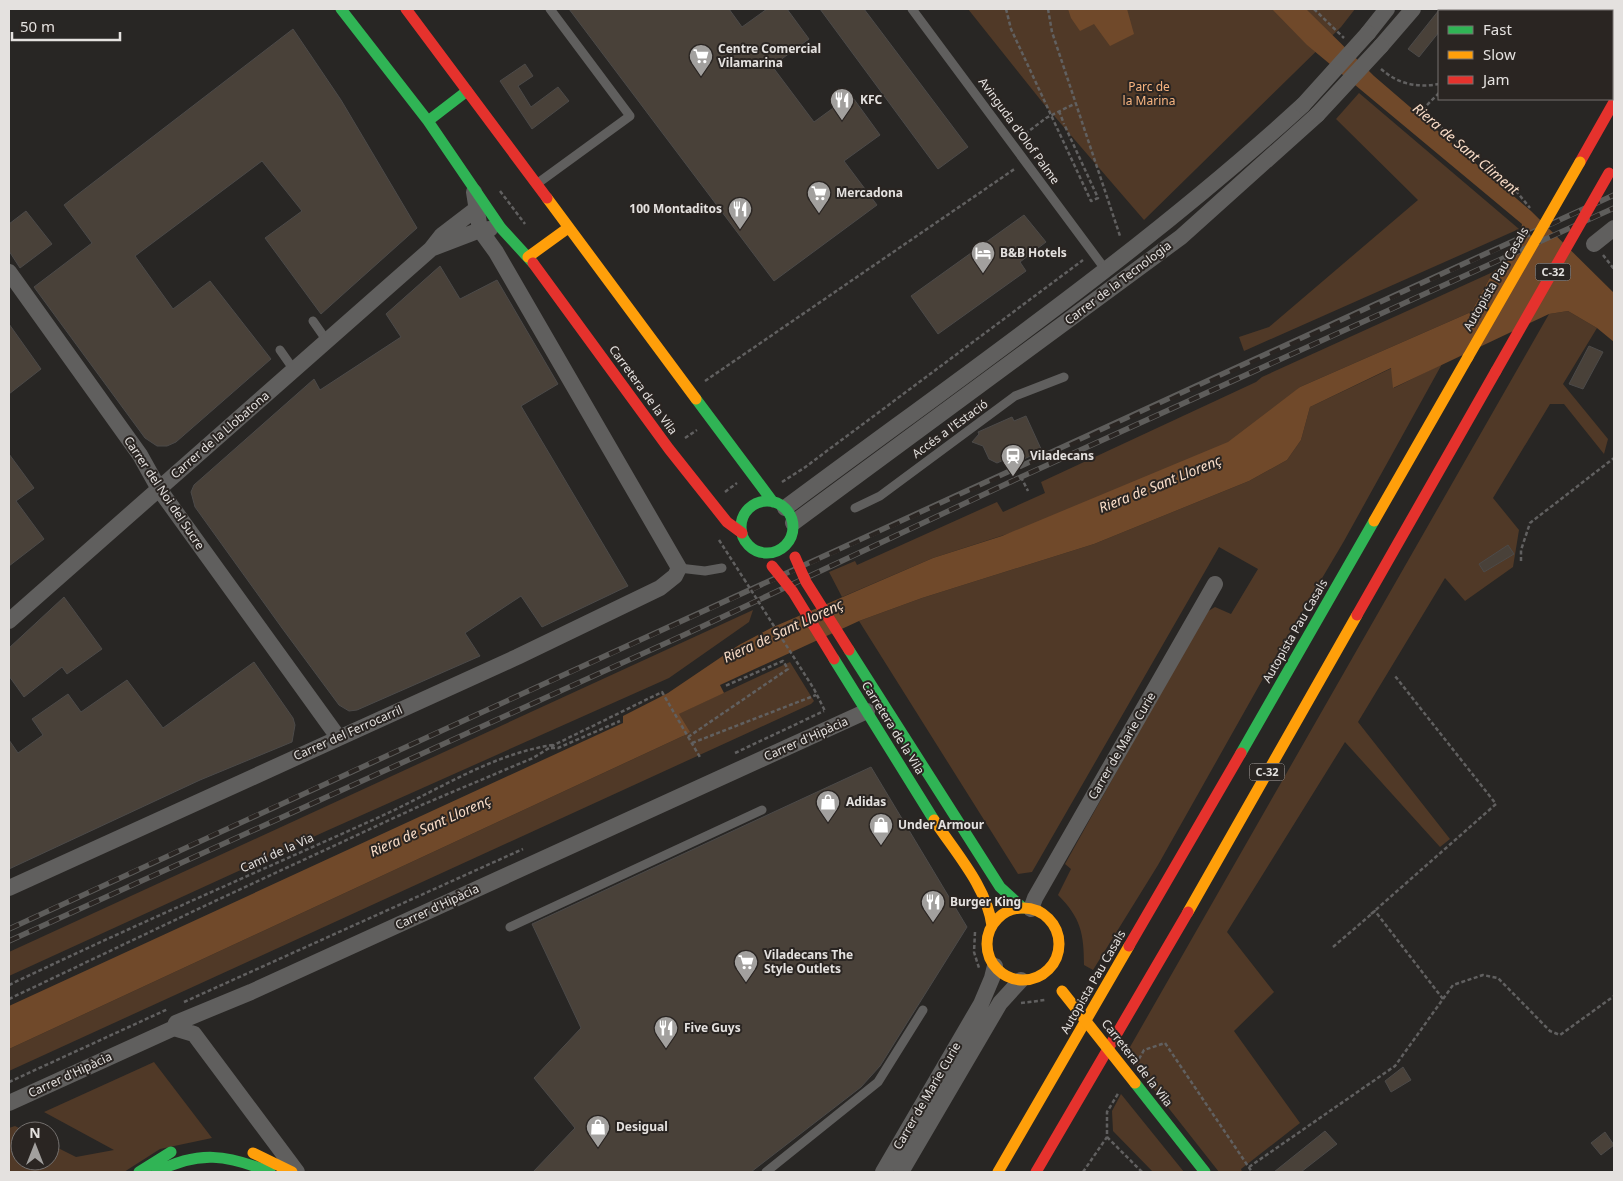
<svg xmlns="http://www.w3.org/2000/svg" width="1623" height="1181" viewBox="0 0 1623 1181" font-family="'Noto Sans',sans-serif">
<style>
.green{fill:#503927}
.water{fill:#70492a}
.building{fill:#494139;stroke:#4c4a49}
.lines{fill:none;stroke-linecap:round;stroke-linejoin:round}
.path{stroke:#616060;stroke-width:2.5;stroke-dasharray:4 2.5;stroke-linecap:butt}
.lane{stroke:#605f5e;stroke-width:9}
.street{stroke:#605f5e;stroke-width:16}
.fast{stroke:#30b455;stroke-width:11}
.slow{stroke:#ff9f0a;stroke-width:11}
.jam{stroke:#e5322d;stroke-width:11}
.rail-casing{stroke:#5e5d5b;stroke-width:5.5}
.rail{stroke:#2a2522;stroke-width:4;stroke-dasharray:11;stroke-linecap:butt}
.path-bridge{stroke:#616060;stroke-width:2.5;stroke-dasharray:4 2.5;stroke-linecap:butt}
.street-bridge{stroke:#605f5e;stroke-width:16}
.slow-bridge{stroke:#ff9f0a;stroke-width:11}
.jam-bridge{stroke:#e5322d;stroke-width:11}
.labels{text-anchor:middle;stroke-width:4;stroke-linejoin:round;paint-order:stroke}
.shield{fill:#2a2522;stroke:#aca9a6;stroke-width:1}
.shield-label{font-size:11px;font-weight:bold;fill:#e4e1df}
.poi-label{font-size:12px;font-weight:bold;fill:#e4e1df;stroke:#2a2522;text-anchor:start}
.park-label{font-size:12px;fill:#f9b580;stroke:#2a2522}
.street-label{font-size:12px;fill:#e4e1df;stroke:#2a2522}
.water-label{font-size:14px;font-style:italic;fill:#f8dcc7;stroke:#2a2522}
</style>
<rect width="100%" height="100%" fill="#282624"/>
<path class="green" d="M 968,9 L 1355,9 L 1341,27 L 1144,220 L 1043,103 Z
M 1359,93 L 1519,229 L 1244,351 L 1239,337 L 1269,327 L 1418,200 L 1336,119 Z
M 1493,272 L 1471,312 L 1300,387 L 1245,443 L 1112,500 L 933,558 L 842,597 L 829,572 L 855,561 L 857,565 L 997,502 L 1003,512 L 1045,493 L 1041,482 L 1256,382 L 1262,377 Z
M 1568,311 L 1597,328 L 1563,384 L 1608,439 L 1604,454 L 1564,404 L 1550,404 L 1493,498 L 1519,530 L 1513,567 L 1465,601 L 1445,578 L 1358,722 L 1450,839 L 1440,847 L 1345,742 L 1227,932 L 1274,992 L 1234,1031 L 1300,1123 L 1241,1169 L 1242,1172 L 1219,1172 L 1126,1054 L 1549,314 Z
M 1442,364 L 1344,541 L 1269,668 L 1158,865 L 1093,970 L 1084,965 C 1084,934 1081,918 1058,895 L 1071,869 L 1065,864 L 1205,613 L 1215,607 L 1231,614 L 1258,569 L 1219,547 L 1032,872 L 1018,874 L 859,621 L 922,598 L 1094,544 L 1249,481 L 1287,460 L 1301,440 L 1310,407 L 1392,368 L 1394,388 Z
M 753,610 L 749,622 L 669,678 L 324,832 L 9,976 L 9,952 Z
M 790,662 L 814,701 L 811,704 L 9,1071 L 9,1049 L 683,736 L 672,717 Z
M 154,1062 L 212,1138 L 160,1149 L 124,1172 L 9,1171 L 9,1128 L 15,1126 L 25,1131 L 20,1131 L 20,1161 L 50,1161 L 50,1144 L 76,1157 L 114,1150 L 44,1112 Z
M 1121,1094 L 1184,1172 L 1153,1172 L 1113,1131 L 1112,1111 Z"/>
<path class="water" d="M 1068,9 L 1127,9 L 1134,34 L 1110,46 L 1094,24 L 1080,31 L 1071,18 Z
M 1272,9 L 1306,9 L 1374,76 L 1531,211 L 1614,293 L 1614,342 L 1597,328 L 1568,311 L 1549,314 L 1393,388 L 1391,368 L 1310,407 L 1301,440 L 1287,460 L 1249,481 L 1094,544 L 922,598 L 859,621 L 720,685 L 724,693 L 679,714 L 690,732 L 683,736 L 9,1049 L 9,1006 L 623,723 L 623,716 L 668,693 L 739,645 L 771,628 L 933,558 L 1002,536 L 1228,442 L 1300,387 L 1471,312 L 1493,272 L 1518,253 L 1522,224 L 1307,45 Z"/>
<path class="building" d="M 569,9 L 729,9 L 742,27 L 767,9 L 787,9 L 809,39 L 772,66 L 814,122 L 851,95 L 880,135 L 844,161 L 877,205 L 774,281 Z
M 820,9 L 864,9 L 968,147 L 938,169 Z
M 1439,10 L 1439,32 L 1419,57 L 1408,49 Z
M 293,29 L 341,100 L 417,228 L 321,314 L 265,238 L 302,211 L 262,161 L 135,256 L 173,309 L 210,281 L 271,359 L 176,442 L 167,446 L 157,446 L 145,438 L 34,287 L 92,243 L 64,205 Z
M 525,64 L 533,76 L 518,86 L 531,107 L 558,87 L 569,101 L 532,129 L 500,81 Z
M 26,211 L 52,244 L 20,268 L 9,251 L 9,224 Z
M 1024,215 L 1046,242 L 1020,262 L 1026,271 L 938,334 L 911,296 Z
M 440,266 L 460,299 L 497,280 L 558,384 L 521,406 L 628,586 L 542,627 L 521,596 L 465,633 L 480,656 L 357,710 L 349,711 L 339,705 L 282,628 L 195,507 L 191,492 L 194,485 L 314,379 L 320,390 L 401,337 L 386,314 Z
M 9,324 L 41,369 L 9,394 Z
M 1589,346 L 1603,352 L 1583,389 L 1569,384 Z
M 1026,416 L 1042,451 L 1008,466 L 1006,459 L 997,463 L 989,459 L 983,446 L 972,442 L 979,434 L 978,432 L 1012,417 L 1014,421 Z
M 9,454 L 34,488 L 16,501 L 44,539 L 9,566 Z
M 1508,545 L 1514,554 L 1484,572 L 1479,564 Z
M 64,597 L 102,649 L 67,674 L 62,667 L 24,697 L 9,676 L 9,648 Z
M 254,662 L 293,718 L 295,725 L 292,742 L 200,780 L 9,869 L 9,740 L 18,753 L 43,735 L 32,719 L 68,694 L 81,712 L 127,680 L 163,728 Z
M 871,767 L 967,927 L 880,1066 L 861,1087 L 751,1172 L 533,1172 L 575,1128 L 534,1078 L 581,1028 L 532,924 Z
M 1403,1067 L 1411,1080 L 1391,1092 L 1385,1081 Z
M 1325,1131 L 1337,1144 L 1301,1172 L 1274,1172 Z
M 1605,1132 L 1614,1145 L 1601,1155 L 1591,1143 Z"/>
<g class="lines">
<path class="path" d="M 1048,9 L 1052,32 L 1120,236
M 1314,9 L 1344,38
M 1481,9 L 1485,11
M 1381,69 C 1398,84 1417,88 1439,84
M 1439,93 L 1421,111 L 1512,186 L 1530,208
M 1059,111 L 1064,124
M 1025,134 L 1046,118 L 1076,103
M 500,191 L 525,224
M 1603,255 L 1614,269
M 705,381 L 1016,168
M 685,438 L 697,430
M 1021,477 L 1028,491
M 782,482 L 804,468 L 1083,260
M 725,492 L 737,483
M 719,540 L 744,579
M 1521,561 L 1521,550 L 1530,523 L 1614,458
M 814,689 L 825,711
M 688,737 L 788,669 L 783,661 L 725,686
M 692,743 L 816,695
M 551,748 L 558,748 L 620,721
M 735,753 L 824,711
M 1371,914 L 1496,804 L 1395,676
M 975,932 L 974,952 L 979,968
M 1333,947 L 1375,911 L 1443,999
M 9,985 C 130,927 253,874 375,819 C 432,794 490,754 553,745
M 9,999 L 215,901 L 424,804 L 533,758 L 554,745 L 662,692 L 701,759
M 184,1002 L 523,849
M 1021,1003 L 1045,1000
M 1139,1059 L 1144,1050 L 1165,1043 L 1252,1172
M 9,1082 L 168,1009
M 1107,1137 L 1142,1172
M 1249,1167 L 1395,1066 L 1453,985 L 1483,975 L 1498,978 L 1550,1031 L 1560,1035 L 1614,996
M 1083,1172 L 1107,1137 L 1107,1112 L 1119,1092"/>
<path class="lane" d="M 912,9 L 1105,269
M 538,183 L 630,116 L 550,9
M 313,321 L 327,341
M 280,350 L 294,370
M 855,508 L 880,496 L 1015,396 L 1064,377
M 679,568 L 705,571 L 722,568
M 510,927 L 762,810
M 766,1172 L 878,1082 L 923,1010"/>
<path class="street" d="M 1368,33 L 1387,9
M 1381,46 L 1413,9
M 1594,244 L 1614,228
M 433,248 L 480,230 L 490,229
M 9,272 L 140,455 L 159,489 L 338,737
M 785,508 C 961,377 1141,253 1303,105
M 793,523 L 1181,237 L 1317,115
M 9,621 L 431,249 L 442,235 L 476,209
M 9,888 L 517,657 L 660,588 L 675,576 L 679,568 L 496,252 L 480,230 L 474,192
M 1031,909 L 1035,898 L 1215,584
M 174,1028 L 194,1034 L 297,1172
M 9,1103 L 174,1028 L 176,1023 L 251,992 L 867,711
M 883,1172 L 981,1004 L 992,978 L 995,966
M 901,1172 L 1000,1003 L 1021,980"/>
<path class="fast" d="M 341,9 L 428,121 L 501,228 L 533,263
M 428,121 L 467,91
M 696,399 L 773,502
M741 527a26 26 0 1 1 52 0a26 26 0 1 1-52 0Z
M 849,650 L 1000,887 L 1023,908
M 834,659 L 934,820
M 1241,753 L 1374,521
M 1135,1083 L 1205,1172
M 139,1172 L 171,1152
M 157,1172 C 198,1150 228,1155 270,1172"/>
<path class="slow" d="M 547,198 L 696,399
M 528,257 L 568,228
M 1374,521 L 1468,357
M 934,820 C 955,852 987,887 992,926
M987 944a36 36 0 1 1 72 0a36 36 0 1 1-72 0Z
M 1188,912 L 1357,615
M 253,1153 L 292,1172
M 998,1172 L 1129,946"/>
<path class="jam" d="M 406,9 L 547,198
M 1580,162 L 1614,102
M 533,263 L 669,449 L 727,522 L 742,533
M 1357,615 L 1496,371
M 1129,946 L 1241,753
M 1036,1172 L 1188,912"/>
<g class="rail-casing">
<path id="rail" d="M 9,929 C 543,682 1081,443 1614,195
M 9,941 L 686,634 L 1021,477 L 1614,208"/>
</g>
<use href="#rail" class="rail"/>
<path class="path-bridge" d="M 1006,9 L 1011,29 L 1091,201 L 1098,198 L 1064,124
M 744,579 L 814,689"/>
<path class="street-bridge" d="M 1303,105 L 1368,33
M 1317,115 L 1381,46"/>
<path class="slow-bridge" d="M 1468,357 L 1580,162
M 1062,991 L 1135,1083"/>
<path class="jam-bridge" d="M 1496,371 L 1609,173
M 795,557 L 806,582 L 849,650
M 772,566 L 793,592 L 834,659"/>
</g>
<defs>
<g id="supermarket-pin" transform="scale(1.25)"><path d="M0 17L-7.5 6A9.5 9.5 0 1 1 7.5 6Z" fill="#a2a09e" stroke="#2a2522"/><path d="M-6-5.5h2.5l.6 2H6L4.5 2H-2.5L-4.4-4H-6ZM-1.5 3.2a1.3 1.3 0 1 0 .1 0ZM3 3.2a1.3 1.3 0 1 0 .1 0Z" fill="#fff"/></g>
<g id="restaurant-pin" transform="scale(1.25)"><path d="M0 17L-7.5 6A9.5 9.5 0 1 1 7.5 6Z" fill="#a2a09e" stroke="#2a2522"/><path d="M-5-6h1v4h1v-4h1v4h1v-4h1v5L-1.5 .5V6h-2V.5L-5-1ZM5-6V6H3V1.5H1.5Q1.5-4 5-6Z" fill="#fff"/></g>
<g id="hotel-pin" transform="scale(1.25)"><path d="M0 17L-7.5 6A9.5 9.5 0 1 1 7.5 6Z" fill="#a2a09e" stroke="#2a2522"/><path d="M-6-4.5h1.5V1H6V5H4.5V3h-9V5H-6ZM-4 0a1.8 1.8 0 1 1 3.6 0ZM.5 0V-2.5h3Q6-2.5 6 0Z" fill="#fff"/></g>
<g id="station-pin" transform="scale(1.25)"><path d="M0 17L-7.5 6A9.5 9.5 0 1 1 7.5 6Z" fill="#a2a09e" stroke="#2a2522"/><path d="M-3-6H3Q5-6 5-4V2Q5 4 3 4L4.5 6H3L1.5 4h-3L-3 6H-4.5L-3 4Q-5 4-5 2V-4Q-5-6-3-6ZM-3.5-4v3h7v-3ZM-3.5 1v1.5H-2V1ZM2 1v1.5H3.5V1Z" fill="#fff"/></g>
<g id="shop-pin" transform="scale(1.25)"><path d="M0 17L-7.5 6A9.5 9.5 0 1 1 7.5 6Z" fill="#a2a09e" stroke="#2a2522"/><path d="M-5-2.5h2.3a2.7 3.5 0 0 1 5.4 0H5L5.5 6h-11ZM-1.5-2.5h3a1.5 2.3 0 0 0-3 0Z" fill="#fff"/></g>
</defs>
<g fill-rule="evenodd">
<use href="#supermarket-pin" x="701" y="56"/>
<use href="#restaurant-pin" x="842" y="100"/>
<use href="#supermarket-pin" x="819" y="193"/>
<use href="#restaurant-pin" x="740" y="209"/>
<use href="#hotel-pin" x="983" y="253"/>
<use href="#station-pin" x="1013" y="456"/>
<use href="#shop-pin" x="828" y="802"/>
<use href="#shop-pin" x="881" y="825"/>
<use href="#restaurant-pin" x="933" y="902"/>
<use href="#supermarket-pin" x="746" y="962"/>
<use href="#restaurant-pin" x="666" y="1028"/>
<use href="#shop-pin" x="598" y="1127"/>
</g>
<g class="labels">
<g class="shield">
<rect x="1535.5" y="263.5" width="35" height="17" rx="4"/>
<rect x="1249.5" y="763.5" width="35" height="17" rx="4"/>
</g>
<g class="shield-label">
<text x="1553" y="276">C-32</text>
<text x="1267" y="776">C-32</text>
</g>
<g class="poi-label">
<text x="718" y="53">Centre Comercial<tspan x="718" dy="14">Vilamarina</tspan></text>
<text x="860" y="104">KFC</text>
<text x="836" y="197">Mercadona</text>
<text x="722" y="213" text-anchor="end">100 Montaditos</text>
<text x="1000" y="257">B&amp;B Hotels</text>
<text x="1030" y="460">Viladecans</text>
<text x="846" y="806">Adidas</text>
<text x="898" y="829">Under Armour</text>
<text x="950" y="906">Burger King</text>
<text x="764" y="959">Viladecans The<tspan x="764" dy="14">Style Outlets</tspan></text>
<text x="684" y="1032">Five Guys</text>
<text x="616" y="1131">Desigual</text>
</g>
<g class="park-label">
<text x="1149" y="91">Parc de<tspan x="1149" dy="14">la Marina</tspan></text>
</g>
<g class="street-label">
<text transform="translate(1019 131) rotate(54)" y="4">Avinguda d'Olof Palme</text>
<text transform="translate(1496 279) rotate(-60)" y="4">Autopista Pau Casals</text>
<text transform="translate(1118 283) rotate(-37)" y="4">Carrer de la Tecnologia</text>
<text transform="translate(643 390) rotate(54)" y="4">Carretera de la Vila</text>
<text transform="translate(950 429) rotate(-36)" y="4">Accés a l'Estació</text>
<text transform="translate(220 435) rotate(-41)" y="4">Carrer de la Llobatona</text>
<text transform="translate(164 493) rotate(56)" y="4">Carrer del Noi del Sucre</text>
<text transform="translate(1295 631) rotate(-60)" y="4">Autopista Pau Casals</text>
<text transform="translate(893 728) rotate(58)" y="4">Carretera de la Vila</text>
<text transform="translate(348 733) rotate(-24)" y="4">Carrer del Ferrocarril</text>
<text transform="translate(806 739) rotate(-24)" y="4">Carrer d'Hipàcia</text>
<text transform="translate(1122 746) rotate(-60)" y="4">Carrer de Marie Curie</text>
<text transform="translate(277 853) rotate(-24)" y="4">Camí de la Via</text>
<text transform="translate(437 907) rotate(-25)" y="4">Carrer d'Hipàcia</text>
<text transform="translate(1093 982) rotate(-60)" y="4">Autopista Pau Casals</text>
<text transform="translate(1137 1063) rotate(52)" y="4">Carretera de la Vila</text>
<text transform="translate(70 1075) rotate(-25)" y="4">Carrer d'Hipàcia</text>
<text transform="translate(927 1096) rotate(-60)" y="4">Carrer de Marie Curie</text>
</g>
<g class="water-label">
<text transform="translate(1466 149) rotate(40)" y="5">Riera de Sant Climent</text>
<text transform="translate(1160 484) rotate(-22)" y="5">Riera de Sant Llorenç</text>
<text transform="translate(783 631) rotate(-25)" y="5">Riera de Sant Llorenç</text>
<text transform="translate(430 826) rotate(-24)" y="5">Riera de Sant Llorenç</text>
</g>
</g>
<rect width="1623" height="1181" fill="none" stroke="#e4e1df" stroke-width="20"/>
<rect x="1438" y="10" width="175" height="90" fill="#2a2522" stroke="#74706e"/>
<rect x="1448" y="26" width="25" height="8" fill="#30b455" stroke="#74706e"/>
<text x="1483" y="35" font-size="15" fill="#e4e1df">Fast</text>
<rect x="1448" y="51" width="25" height="8" fill="#ff9f0a" stroke="#74706e"/>
<text x="1483" y="60" font-size="15" fill="#e4e1df">Slow</text>
<rect x="1448" y="76" width="25" height="8" fill="#e5322d" stroke="#74706e"/>
<text x="1483" y="85" font-size="15" fill="#e4e1df">Jam</text>
<g transform="translate(35 1146)"><circle r="24" fill="#2a2522" stroke="#74706e"/>
<path d="M0-4L9 19L0 12L-9 19Z" fill="#a2a09e"/>
<text y="-8" font-size="14" font-weight="bold" text-anchor="middle" fill="#e4e1df">N</text>
</g>
<path d="M12 32v8h108v-8" fill="none" stroke="#e4e1df" stroke-width="2.5"/>
<text x="20" y="32" font-size="15" fill="#e4e1df" stroke="#2a2522" stroke-width="4" paint-order="stroke">50 m</text>
</svg>
